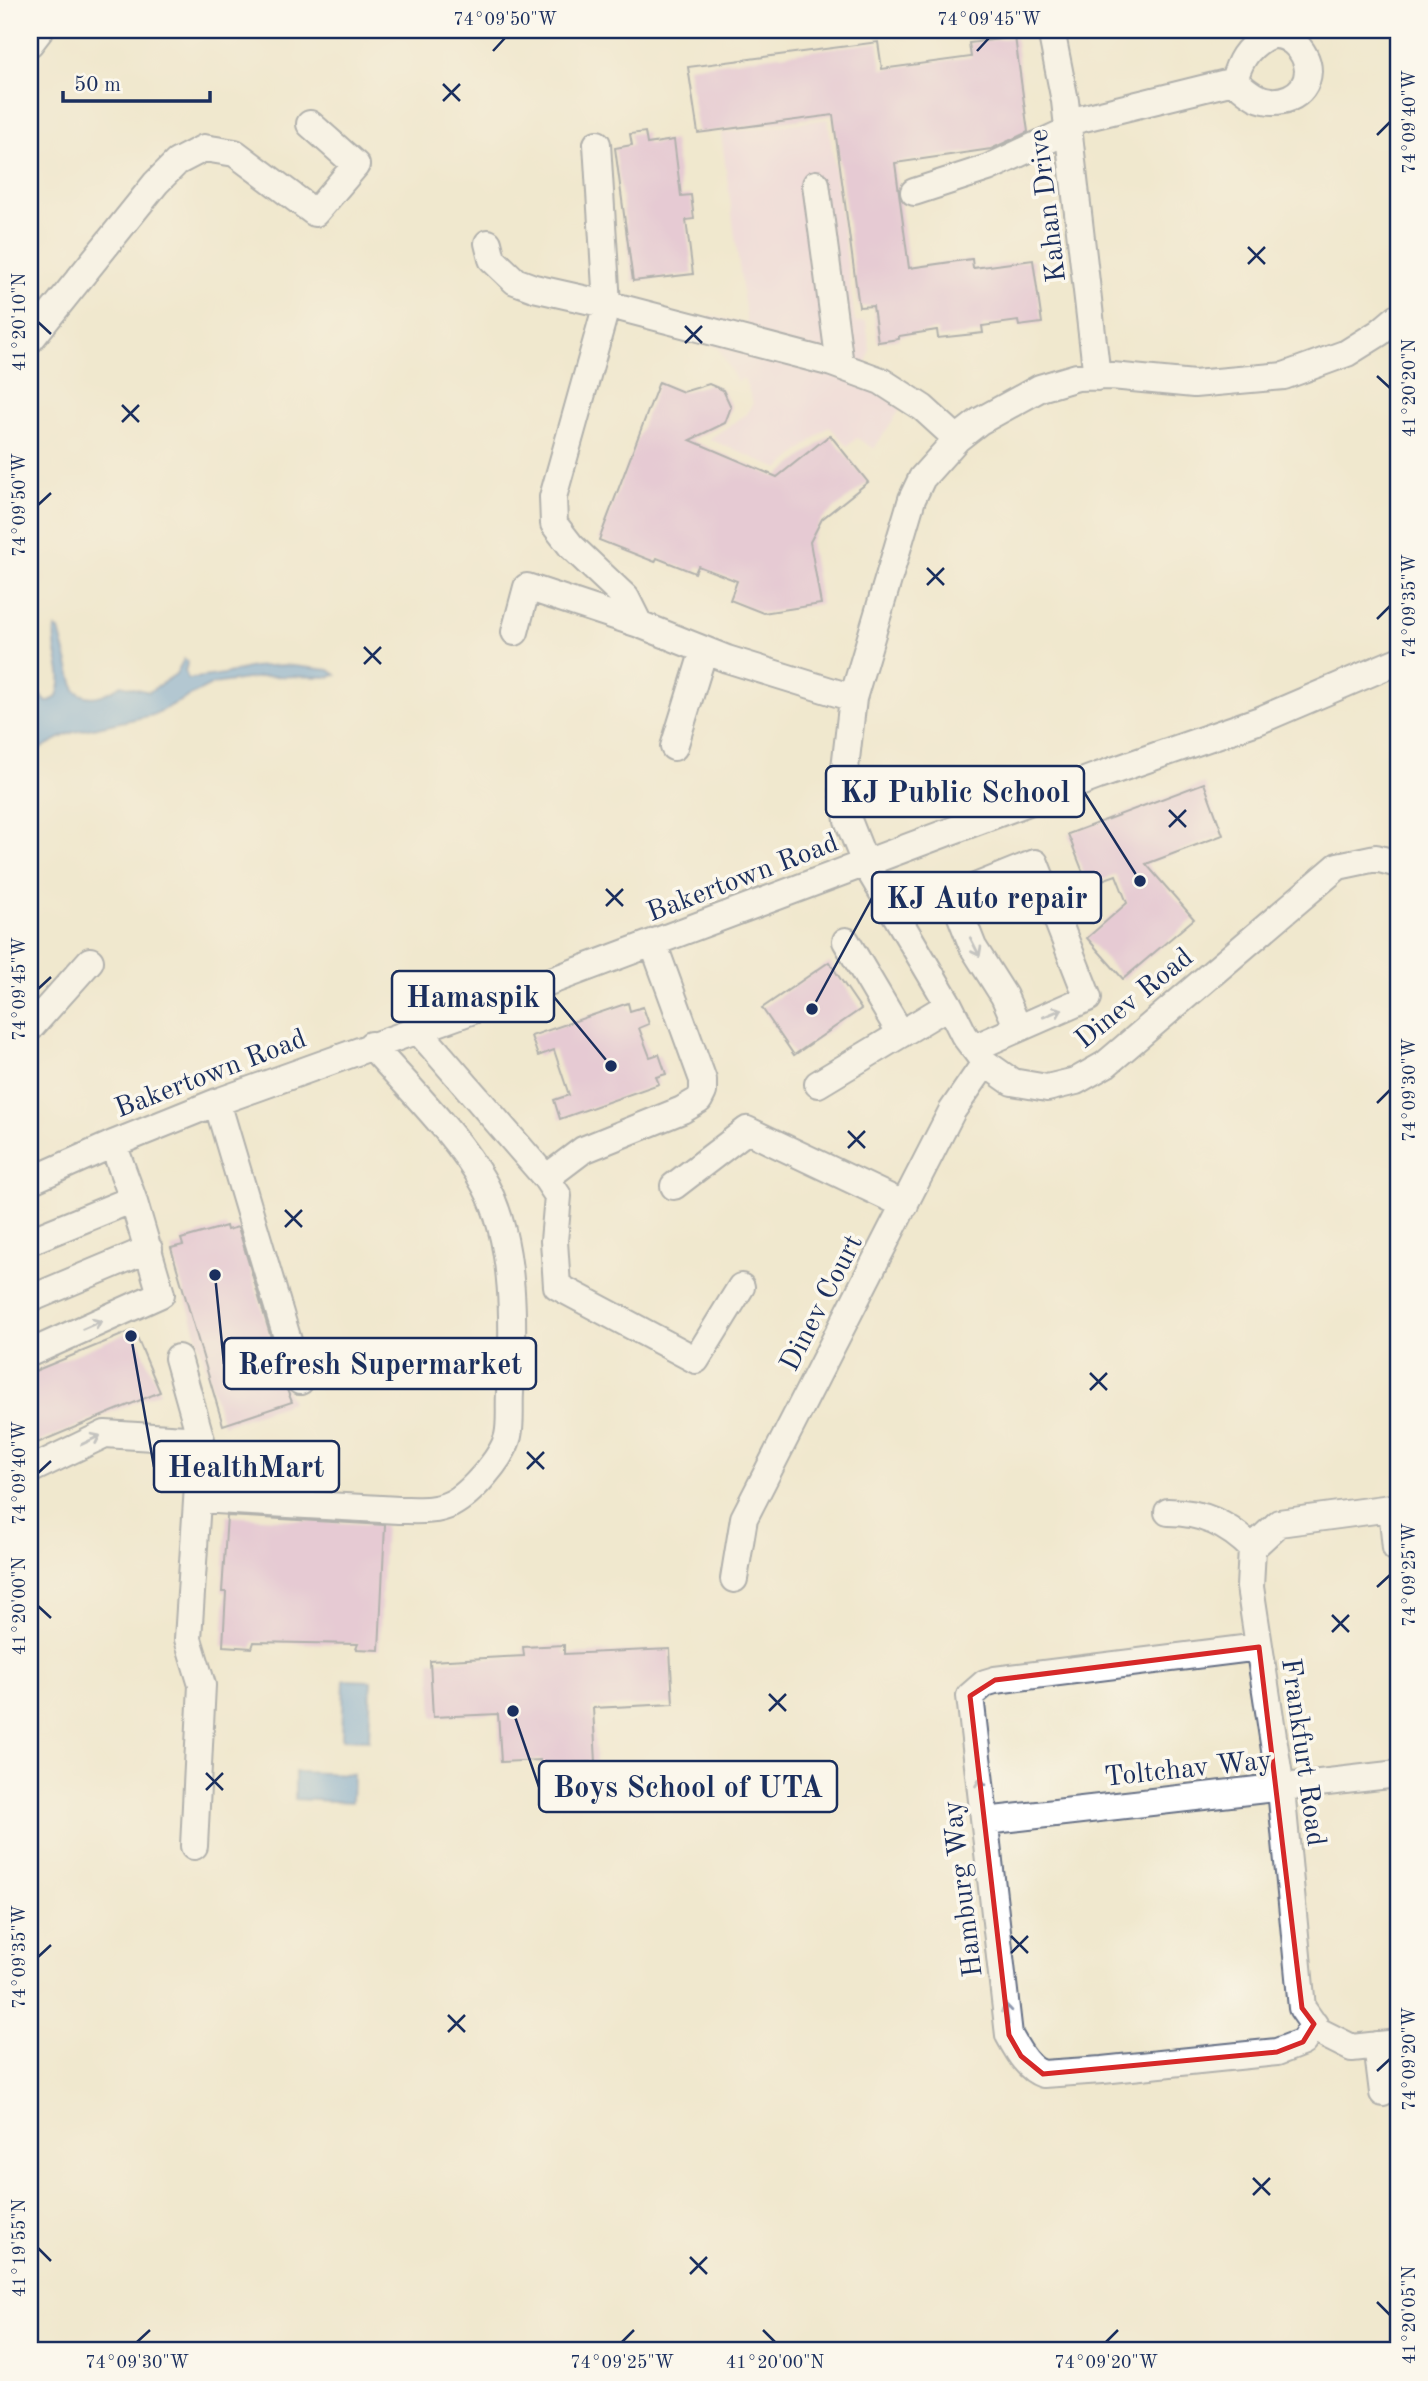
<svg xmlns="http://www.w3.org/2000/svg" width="1428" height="2381" viewBox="0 0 1428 2381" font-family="'Old Standard TT',serif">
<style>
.built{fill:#efd0e6}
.water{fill:#67a1d6;stroke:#41689a;stroke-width:2}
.building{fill:#d9a7d9}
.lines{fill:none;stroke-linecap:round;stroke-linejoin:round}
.minor-casing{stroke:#667085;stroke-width:30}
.minor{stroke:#fff;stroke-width:26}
.oneway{stroke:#8d97ae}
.marked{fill:none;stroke:#d62828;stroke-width:5;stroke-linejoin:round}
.ticks{fill:none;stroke:#1b2f5e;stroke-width:2.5}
.labels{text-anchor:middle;stroke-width:7;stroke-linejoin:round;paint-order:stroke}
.street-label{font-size:28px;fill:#1b2f5e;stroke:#fbf7ec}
.leader{fill:none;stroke:#1b2f5e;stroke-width:2.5}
.callout-dot{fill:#1b2f5e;stroke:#fbf7ec;stroke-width:2.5}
.callout{fill:#fbf7ec;stroke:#1b2f5e;stroke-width:2.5}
.callout-label{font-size:30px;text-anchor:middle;font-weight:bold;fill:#1b2f5e}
.neatline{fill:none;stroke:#1b2f5e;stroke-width:2.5}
.ticks-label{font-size:18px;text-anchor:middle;fill:#1b2f5e}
</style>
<rect width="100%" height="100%" fill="#fbf7ec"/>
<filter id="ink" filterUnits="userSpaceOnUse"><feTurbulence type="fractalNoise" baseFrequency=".0143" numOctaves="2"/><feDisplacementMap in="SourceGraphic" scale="14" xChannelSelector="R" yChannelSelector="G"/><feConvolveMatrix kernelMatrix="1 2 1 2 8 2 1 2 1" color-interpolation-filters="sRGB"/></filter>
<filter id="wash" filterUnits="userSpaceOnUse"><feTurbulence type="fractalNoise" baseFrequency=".00686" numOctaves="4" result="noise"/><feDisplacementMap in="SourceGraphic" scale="28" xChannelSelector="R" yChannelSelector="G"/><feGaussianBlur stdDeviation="1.57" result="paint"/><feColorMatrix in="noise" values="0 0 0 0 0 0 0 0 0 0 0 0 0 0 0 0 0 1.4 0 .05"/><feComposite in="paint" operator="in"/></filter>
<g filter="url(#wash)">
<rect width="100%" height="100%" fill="#f0e8ce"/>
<path class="built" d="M 828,119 L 855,322 L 866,321 L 870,350 L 861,381 L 901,408 L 874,449 L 857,438 L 847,446 L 829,426 L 779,469 L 709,439 L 745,415 L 753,403 L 744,378 L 737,382 L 718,347 L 704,343 L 710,316 L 747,324 L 721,133 Z"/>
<path class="water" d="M 55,628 L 59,630 L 75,690 C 89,703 106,695 121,685 L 149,692 L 176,674 L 184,659 L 188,661 L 185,671 L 188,679 L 224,674 L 252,667 L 284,665 L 329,670 L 336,675 L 330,677 L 267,676 L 213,684 L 153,715 L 74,732 C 58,737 46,748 30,752 L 30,686 L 47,702 L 56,698 C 68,671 51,657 55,628 Z
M 344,1680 L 371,1681 L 369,1740 L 342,1739 Z
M 295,1772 L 353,1774 L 352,1802 L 295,1799 Z"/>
<g id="blocks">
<path class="building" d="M 1015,37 L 1028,132 L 991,149 L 895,163 L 909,268 L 972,259 L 973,268 L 1033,260 L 1042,323 L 1019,326 L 1018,321 L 982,326 L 983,333 L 938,338 L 937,330 L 899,336 L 899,339 L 878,342 L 873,306 L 859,307 L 833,115 L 698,133 L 688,67 L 878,42 L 882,69 L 971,57 L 969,43 Z
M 645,132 L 647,144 L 674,140 L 681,196 L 691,195 L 694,219 L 686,220 L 693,274 L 633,281 L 615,148 L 632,145 L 630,134 Z
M 659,382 L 683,392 L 709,384 L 723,390 L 731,407 L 725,423 L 690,440 L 777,477 L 830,435 L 868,482 L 822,519 L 810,542 L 821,604 L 763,613 L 730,600 L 737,581 L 698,566 L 695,573 L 657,558 L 655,562 L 599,540 Z
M 1204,783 L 1223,835 L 1146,864 L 1194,919 L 1123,979 L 1087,938 L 1127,903 L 1116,875 L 1088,885 L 1068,834 Z
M 829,962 L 861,1009 L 794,1055 L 762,1008 Z
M 628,1003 L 630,1011 L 643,1007 L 649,1024 L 639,1028 L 650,1057 L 659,1054 L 666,1074 L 656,1077 L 659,1084 L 560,1119 L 554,1100 L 569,1095 L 554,1050 L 538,1056 L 531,1036 Z
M 226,1226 L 227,1230 L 238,1227 L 285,1385 L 292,1402 L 223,1425 L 171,1248 L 183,1245 L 181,1239 Z
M 134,1330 L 160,1392 L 30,1446 L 30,1373 Z
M 227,1516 L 385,1525 L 379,1650 L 356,1649 L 358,1644 L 254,1642 L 252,1648 L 223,1646 L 226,1592 L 222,1592 Z
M 564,1645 L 564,1654 L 670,1649 L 673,1704 L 593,1708 L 596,1762 L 566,1763 L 566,1775 L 541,1776 L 540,1760 L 501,1762 L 498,1714 L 433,1717 L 430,1661 L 524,1656 L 523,1647 Z"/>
</g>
</g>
<g filter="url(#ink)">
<use href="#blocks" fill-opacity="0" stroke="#667085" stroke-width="2"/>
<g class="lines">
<g class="minor-casing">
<path id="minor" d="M 1051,30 L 1065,101 L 1097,377
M 30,43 L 40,30
M 1068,122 L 1234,81 C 1241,86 1248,93 1256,97 C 1277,107 1307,98 1308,71 C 1308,50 1284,27 1264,38 C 1246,49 1239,62 1234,81
M 597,144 L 607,304 L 553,497 L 554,524 L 571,546 L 626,598 L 639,624
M 816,184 L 840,365
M 914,192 L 988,168 L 1069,130
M 488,243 L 492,259 L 515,281 L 534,288 L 614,306 L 832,363 L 881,381 L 923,408 L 957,439
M 1398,317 L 1379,333 L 1347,353 L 1284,376 L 1194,384 L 1112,376 L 1077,377 L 1040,388 L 980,421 L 957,439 L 922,478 L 912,499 L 853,698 L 843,786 L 848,820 L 865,863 L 949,1005 L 964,1035 L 985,1063 L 1012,1082 L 1047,1088 L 1076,1081 L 1106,1064 L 1338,866 L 1376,858 L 1398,864
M 30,340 L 156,183 L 177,162 L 204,148 L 235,153 L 315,213 L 356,165 L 310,124
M 515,632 L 527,587 L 639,624 L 727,659 L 853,698
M 674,747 L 704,650
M 846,941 L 901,1034
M 30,1028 L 90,961
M 417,1029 L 546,1178 L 558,1196 L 554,1241 L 557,1286 L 696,1360 L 741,1287
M 974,1048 L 1088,998 L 1035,863 L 953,896 L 973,947 L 1004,996 L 1018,1028
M 818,1084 L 949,1005
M 217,1102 L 300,1381
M 546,1178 L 583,1150 L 682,1110 L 699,1100 L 703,1092 L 703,1080 L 653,943
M 30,1181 L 113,1144 L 217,1102 L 468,1012 L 1098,776 L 1260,720 L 1398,661
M 674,1186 L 747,1130 L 905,1205
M 30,1241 L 133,1199
M 30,1299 L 149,1249
M 30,1353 L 161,1294 L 133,1199 L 113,1144
M 178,1358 L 201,1440 L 188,1639 L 202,1685 L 194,1846
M 30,1470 L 105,1434 L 201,1440
M 198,1499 L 399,1510 C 416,1510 435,1512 451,1504 C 471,1494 503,1457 508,1436 C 511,1423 509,1407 510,1393 C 514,1330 516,1242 485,1185 C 459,1137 408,1087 371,1045
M 1398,1507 L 1279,1523 L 1252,1548 L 1250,1587 L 1281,1789 L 1302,2008 L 1318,2031 L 1352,2048 L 1398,2043
M 1392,1508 L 1396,1548
M 1168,1512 C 1202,1512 1228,1524 1252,1548
M 734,1579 L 744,1518 L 952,1111 L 985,1063
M 1259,1647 L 995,1680 L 985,1683 L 970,1696 L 1009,2035 C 1017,2049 1027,2069 1043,2074 L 1102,2070 L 1277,2052 L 1303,2042 L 1314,2024
M 985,1821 L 1398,1774
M 1377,2045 L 1383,2093"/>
</g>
<use href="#minor" class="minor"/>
</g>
<defs><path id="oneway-shaft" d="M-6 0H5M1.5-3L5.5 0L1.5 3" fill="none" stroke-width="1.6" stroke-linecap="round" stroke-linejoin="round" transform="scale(1.75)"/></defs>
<g class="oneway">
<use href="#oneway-shaft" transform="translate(975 947) rotate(63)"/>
<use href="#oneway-shaft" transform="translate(1053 1013) rotate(-23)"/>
<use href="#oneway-shaft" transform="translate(92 1325) rotate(-24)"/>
<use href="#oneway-shaft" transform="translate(91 1440) rotate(-26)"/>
<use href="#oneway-shaft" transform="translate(981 1788) rotate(-96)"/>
<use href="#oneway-shaft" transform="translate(1007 2014) rotate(-97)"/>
</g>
</g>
<path d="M0 0H1428V2381H0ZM 1259,1647 L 1302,2008 L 1314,2024 L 1303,2042 L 1277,2052 L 1043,2074 L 1021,2056 L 1009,2035 L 970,1696 L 995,1680 Z" fill="#f0e8ce" fill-opacity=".55" fill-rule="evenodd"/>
<path class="marked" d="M 1259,1647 L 1302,2008 L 1314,2024 L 1303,2042 L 1277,2052 L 1043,2074 L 1021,2056 L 1009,2035 L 970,1696 L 995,1680 Z"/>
<path class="ticks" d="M 493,51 L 505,38M 977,51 L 989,38M 443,84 L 460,101M 443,101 L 460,84M 1377,135 L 1390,122M 1248,247 L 1265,264M 1248,264 L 1265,247M 38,322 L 51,334M 685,326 L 702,343M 685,343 L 702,326M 1377,376 L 1390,388M 122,405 L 139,422M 122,422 L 139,405M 38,505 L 51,493M 927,568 L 944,585M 927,585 L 944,568M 1377,619 L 1390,606M 364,647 L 381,664M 364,664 L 381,647M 1169,810 L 1186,827M 1169,827 L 1186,810M 606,889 L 623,906M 606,906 L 623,889M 38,989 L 51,977M 1377,1103 L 1390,1090M 848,1131 L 865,1148M 848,1148 L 865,1131M 285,1210 L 302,1227M 285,1227 L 302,1210M 1090,1373 L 1107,1390M 1090,1390 L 1107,1373M 527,1452 L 544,1469M 527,1469 L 544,1452M 38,1473 L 51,1461M 1377,1587 L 1390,1575M 38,1606 L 51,1618M 1332,1615 L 1349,1632M 1332,1632 L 1349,1615M 769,1694 L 786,1711M 769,1711 L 786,1694M 206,1773 L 223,1790M 206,1790 L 223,1773M 1011,1936 L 1028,1953M 1011,1953 L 1028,1936M 38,1957 L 51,1945M 448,2015 L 465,2032M 448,2032 L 465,2015M 1377,2071 L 1390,2059M 1253,2178 L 1270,2195M 1253,2195 L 1270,2178M 38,2248 L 51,2261M 690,2257 L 707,2274M 690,2274 L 707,2257M 1377,2302 L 1390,2315M 763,2330 L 775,2342M 137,2342 L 150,2330M 622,2342 L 634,2330M 1106,2342 L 1118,2330"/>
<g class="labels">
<g class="street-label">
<text transform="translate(1046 206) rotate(-97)" y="10">Kahan Drive</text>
<text transform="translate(742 876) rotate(-21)" y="10">Bakertown Road</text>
<text transform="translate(1133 997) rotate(-39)" y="10">Dinev Road</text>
<text transform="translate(210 1072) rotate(-21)" y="10">Bakertown Road</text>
<text transform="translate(820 1302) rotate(-63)" y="10">Dinev Court</text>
<text transform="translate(1305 1752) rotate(82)" y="10">Frankfurt Road</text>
<text transform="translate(1188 1767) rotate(-6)" y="10">Toltchav Way</text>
<text transform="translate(961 1889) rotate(-97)" y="10">Hamburg Way</text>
</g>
</g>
<path class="leader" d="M1140 881L1084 792M812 1009L872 898M611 1066L554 997M215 1275L224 1364M131 1336L154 1467M513 1711L539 1787"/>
<g class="callout-dot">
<circle cx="1140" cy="881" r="7"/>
<circle cx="812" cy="1009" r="7"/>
<circle cx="611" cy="1066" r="7"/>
<circle cx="215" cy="1275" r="7"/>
<circle cx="131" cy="1336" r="7"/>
<circle cx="513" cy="1711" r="7"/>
</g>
<g class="callout">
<rect x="826" y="766" width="258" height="51" rx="7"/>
<rect x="872" y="872" width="229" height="51" rx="7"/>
<rect x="392" y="971" width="162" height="51" rx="7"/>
<rect x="224" y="1338" width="312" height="51" rx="7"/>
<rect x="154" y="1441" width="185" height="51" rx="7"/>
<rect x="539" y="1761" width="298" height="51" rx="7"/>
</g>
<g class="callout-label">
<text x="955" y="802">KJ Public School</text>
<text x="987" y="908">KJ Auto repair</text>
<text x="473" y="1007">Hamaspik</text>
<text x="380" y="1374">Refresh Supermarket</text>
<text x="246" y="1477">HealthMart</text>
<text x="688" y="1797">Boys School of UTA</text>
</g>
<rect width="1428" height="2381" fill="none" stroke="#fbf7ec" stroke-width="77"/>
<path d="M63 91v10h147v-10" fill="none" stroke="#1b2f5e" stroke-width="3.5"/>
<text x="74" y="91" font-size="21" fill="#1b2f5e" stroke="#fbf7ec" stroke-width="5" paint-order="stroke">50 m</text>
<rect x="38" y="38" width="1352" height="2304" class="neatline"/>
<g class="ticks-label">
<text x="505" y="25">74°09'50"W</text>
<text x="989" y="25">74°09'45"W</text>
<text transform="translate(1409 122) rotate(-90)" y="6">74°09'40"W</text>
<text transform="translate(19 322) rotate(-90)" y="6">41°20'10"N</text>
<text transform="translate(1409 388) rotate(-90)" y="6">41°20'20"N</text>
<text transform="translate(19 505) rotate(-90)" y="6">74°09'50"W</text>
<text transform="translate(1409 606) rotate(-90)" y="6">74°09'35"W</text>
<text transform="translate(19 989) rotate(-90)" y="6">74°09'45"W</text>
<text transform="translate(1409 1090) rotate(-90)" y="6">74°09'30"W</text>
<text transform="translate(19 1473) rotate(-90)" y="6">74°09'40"W</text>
<text transform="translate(1409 1575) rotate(-90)" y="6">74°09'25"W</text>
<text transform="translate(19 1606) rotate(-90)" y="6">41°20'00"N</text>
<text transform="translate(19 1957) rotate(-90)" y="6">74°09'35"W</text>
<text transform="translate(1409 2059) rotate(-90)" y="6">74°09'20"W</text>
<text transform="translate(19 2248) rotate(-90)" y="6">41°19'55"N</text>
<text transform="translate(1409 2315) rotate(-90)" y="6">41°20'05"N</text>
<text x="137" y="2368">74°09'30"W</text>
<text x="622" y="2368">74°09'25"W</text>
<text x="775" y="2368">41°20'00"N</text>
<text x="1106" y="2368">74°09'20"W</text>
</g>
</svg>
